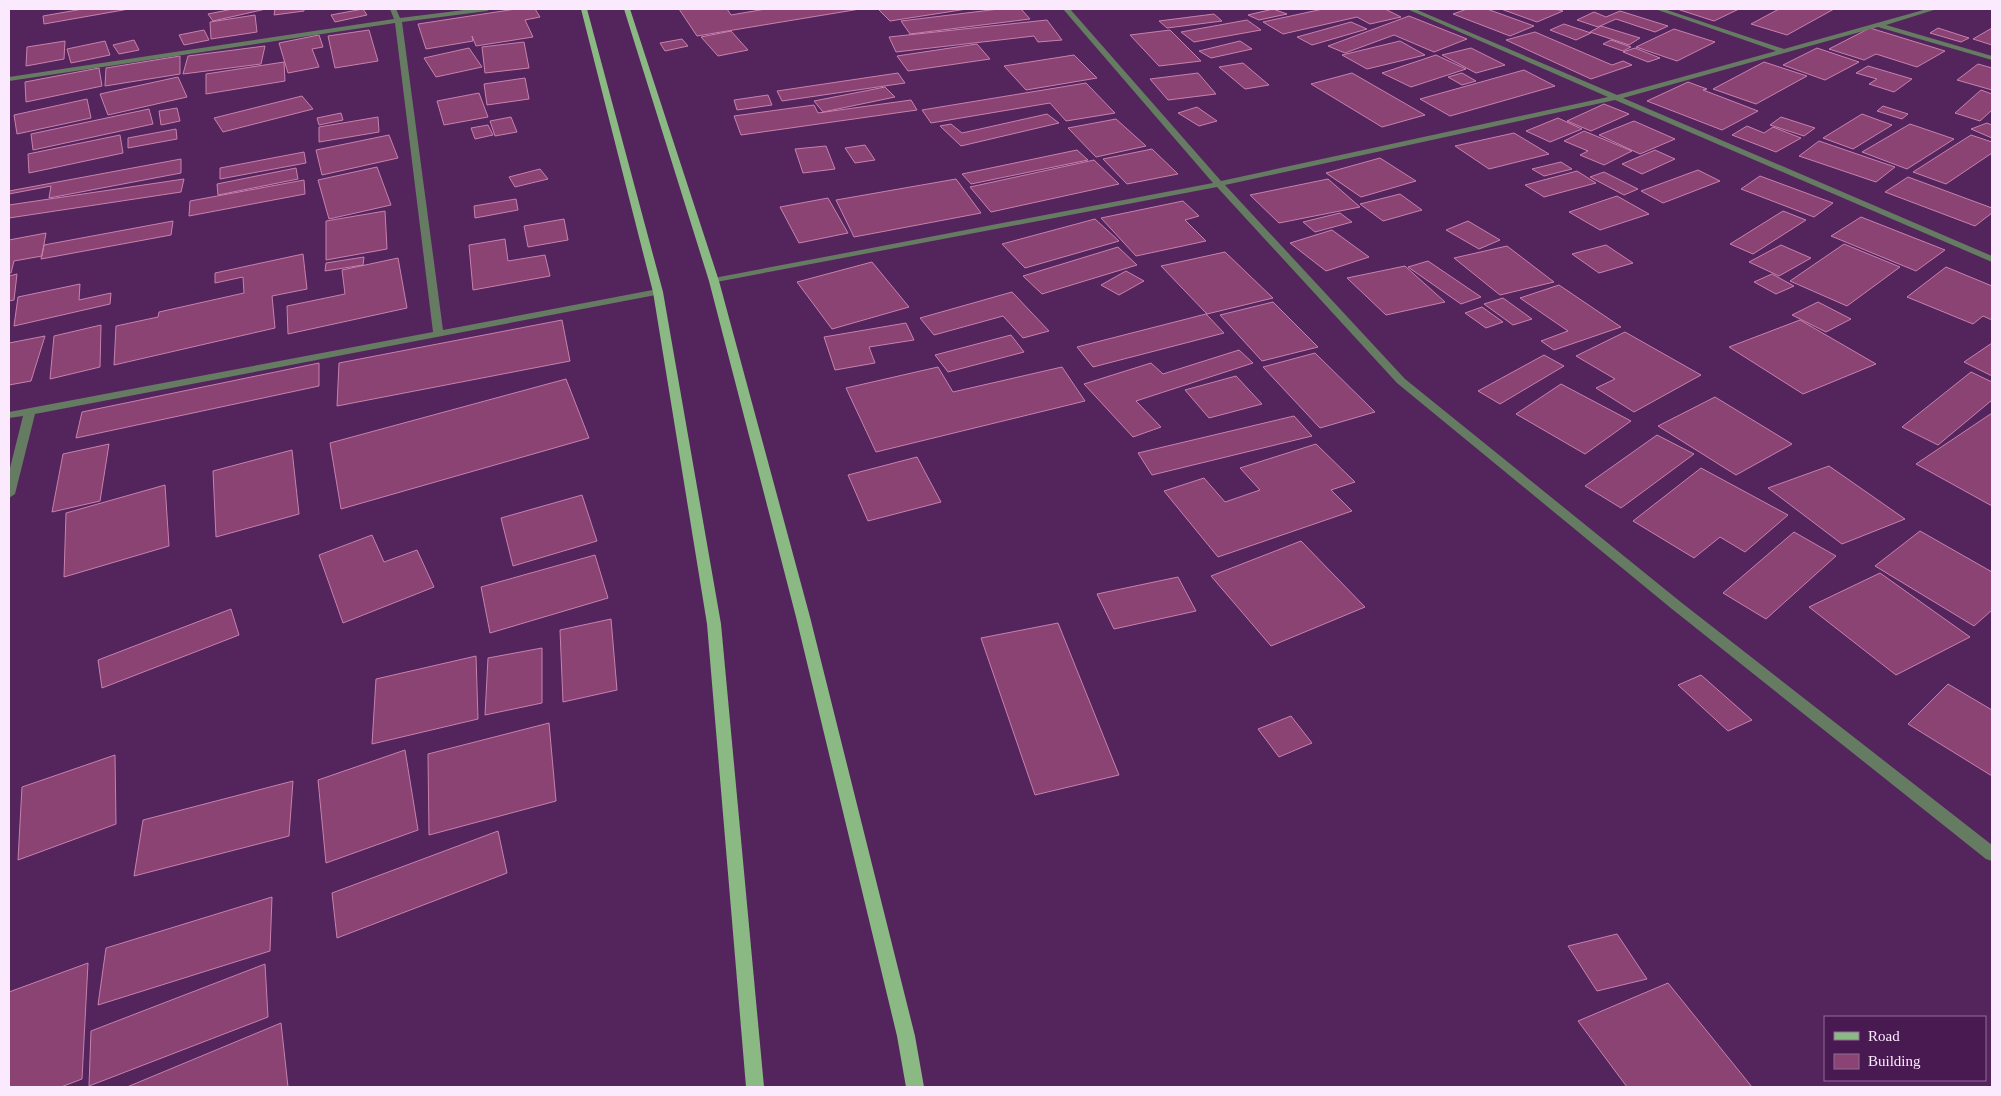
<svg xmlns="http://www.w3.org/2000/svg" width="2001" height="1096" viewBox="0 0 2001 1096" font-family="'Times New Roman',serif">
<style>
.building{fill:#8a4372;stroke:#c881ae}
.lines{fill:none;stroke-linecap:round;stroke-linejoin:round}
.minor{fill:#657c62;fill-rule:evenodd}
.major{fill:#8bb984;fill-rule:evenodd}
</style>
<rect width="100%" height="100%" fill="#54255d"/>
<path class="building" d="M 83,9 L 129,9 L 44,24 L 43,16 Z
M 233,9 L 266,9 L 213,21 L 208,14 Z
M 275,9 L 304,9 L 304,11 L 274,15 Z
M 363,9 L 367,15 L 335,22 L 331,15 Z
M 516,9 L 535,9 L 540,17 L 525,20 L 533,37 L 476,46 L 472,36 L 473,41 L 426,49 L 418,24 Z
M 679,9 L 727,9 L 731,15 L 766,9 L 860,9 L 697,36 Z
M 878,9 L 967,9 L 890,21 Z
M 999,9 L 1021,9 L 1030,19 L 910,34 L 901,21 Z
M 1273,9 L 1287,14 L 1259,20 L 1248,15 Z
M 1323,9 L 1385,9 L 1401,17 L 1370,24 L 1357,17 L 1283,34 L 1263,22 Z
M 1467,9 L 1487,9 L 1534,26 L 1510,36 L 1453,14 Z
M 1501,9 L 1555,9 L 1563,11 L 1537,22 Z
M 1677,9 L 1739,9 L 1714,21 Z
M 1779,9 L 1834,9 L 1787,35 L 1751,24 Z
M 1620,11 L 1668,26 L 1655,32 L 1616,19 L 1598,27 L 1577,20 L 1594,12 L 1606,17 Z
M 1214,14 L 1222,21 L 1167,28 L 1159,21 Z
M 255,15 L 257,32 L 211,39 L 210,22 Z
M 1409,16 L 1467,39 L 1434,52 L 1394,35 L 1345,53 L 1328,46 Z
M 1047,20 L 1062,40 L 1038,42 L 1034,36 L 896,52 L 889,37 Z
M 1247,20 L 1261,30 L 1194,42 L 1181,32 Z
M 1351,22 L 1367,29 L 1312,45 L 1297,37 Z
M 1564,24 L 1591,33 L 1576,40 L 1550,30 Z
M 1601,26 L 1640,38 L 1629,45 L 1590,32 Z
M 1870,28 L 1945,51 L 1917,67 L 1876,54 L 1864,60 L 1829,49 Z
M 1938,28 L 1969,38 L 1961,42 L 1930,33 Z
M 1992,28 L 1992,45 L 1973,39 Z
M 1674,29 L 1715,42 L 1677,61 L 1636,47 Z
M 204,30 L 209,40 L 184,45 L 179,35 Z
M 369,30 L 378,61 L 335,68 L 328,36 Z
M 1170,30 L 1201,61 L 1159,66 L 1130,35 Z
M 731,31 L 748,50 L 718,56 L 701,37 Z
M 1535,32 L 1612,65 L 1623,61 L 1632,65 L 1591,79 L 1506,40 Z
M 319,35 L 323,47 L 312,49 L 319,67 L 288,73 L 279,43 Z
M 682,39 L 688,46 L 665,51 L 660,43 Z
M 134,40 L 139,50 L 119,54 L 113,45 Z
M 1611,40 L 1631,47 L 1623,51 L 1603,44 Z
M 65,41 L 64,59 L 26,66 L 27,47 Z
M 105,41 L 110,55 L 71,63 L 67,49 Z
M 1240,41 L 1252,49 L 1211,58 L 1199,51 Z
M 1400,41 L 1425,55 L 1367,69 L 1342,55 Z
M 524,42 L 529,68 L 485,73 L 482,47 Z
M 977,44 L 990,59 L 908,71 L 897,56 Z
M 265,46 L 261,64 L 183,74 L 188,56 Z
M 469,48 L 482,67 L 436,77 L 424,58 Z
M 1471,48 L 1505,65 L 1476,73 L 1442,55 Z
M 1635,48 L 1660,58 L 1648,62 L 1623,52 Z
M 1817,48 L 1859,62 L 1825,80 L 1783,65 Z
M 1074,55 L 1097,78 L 1026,90 L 1004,66 Z
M 1436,55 L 1466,69 L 1411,87 L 1382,73 Z
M 180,56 L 180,74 L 105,86 L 106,68 Z
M 284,62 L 285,81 L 206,94 L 206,74 Z
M 1764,62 L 1807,76 L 1756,104 L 1713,89 Z
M 1243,63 L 1269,85 L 1245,89 L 1219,67 Z
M 1978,64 L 1992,68 L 1992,90 L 1957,80 Z
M 1868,66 L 1912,79 L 1894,92 L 1869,84 L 1877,79 L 1856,73 Z
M 99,68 L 102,86 L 26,102 L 25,82 Z
M 1524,70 L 1555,86 L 1450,116 L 1420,99 Z
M 898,73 L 905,83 L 782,101 L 777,91 Z
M 1198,73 L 1216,94 L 1168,100 L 1150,79 Z
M 1352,73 L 1425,115 L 1382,127 L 1311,84 Z
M 1462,73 L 1476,81 L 1462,85 L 1448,77 Z
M 178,77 L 187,97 L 108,115 L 100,94 Z
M 525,78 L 529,99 L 487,105 L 484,84 Z
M 1688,82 L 1707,89 L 1703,90 L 1758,111 L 1722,130 L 1647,101 Z
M 1086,83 L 1115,113 L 1066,121 L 1050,103 L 931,123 L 922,110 Z
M 885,87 L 895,97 L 823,112 L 814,101 Z
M 1981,90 L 1992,94 L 1992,110 L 1980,121 L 1955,113 Z
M 479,93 L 488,117 L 444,125 L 437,101 Z
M 768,95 L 772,105 L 737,110 L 734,100 Z
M 302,96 L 313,109 L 223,132 L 214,118 Z
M 87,99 L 91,118 L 17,134 L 14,115 Z
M 911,100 L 917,110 L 741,135 L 734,116 L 814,105 L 818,113 Z
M 1604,104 L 1629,114 L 1591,131 L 1567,121 Z
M 1883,106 L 1908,114 L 1902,119 L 1877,111 Z
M 1197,107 L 1217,121 L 1199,126 L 1178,113 Z
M 177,108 L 180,121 L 161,125 L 159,111 Z
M 149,109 L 153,124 L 33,150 L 31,134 Z
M 341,113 L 343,120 L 319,125 L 317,118 Z
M 1047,114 L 1059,123 L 961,146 L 940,126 L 951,124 L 962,133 Z
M 1862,114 L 1892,125 L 1853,149 L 1823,138 Z
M 378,117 L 379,132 L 319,142 L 319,127 Z
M 511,117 L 517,132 L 495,136 L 490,121 Z
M 1781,117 L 1815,128 L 1804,136 L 1770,125 Z
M 1558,118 L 1582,129 L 1550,142 L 1526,131 Z
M 1116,119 L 1146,146 L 1096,157 L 1068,128 Z
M 1634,121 L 1675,139 L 1640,154 L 1599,135 Z
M 1987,123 L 1992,125 L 1992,138 L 1971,129 Z
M 1910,124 L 1954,139 L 1907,169 L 1862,152 Z
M 488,125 L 493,135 L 475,139 L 471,128 Z
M 1747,126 L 1764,133 L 1773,127 L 1801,138 L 1776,152 L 1732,135 Z
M 176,129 L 177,139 L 128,148 L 128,138 Z
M 1584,131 L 1632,151 L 1604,165 L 1580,155 L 1588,151 L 1564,141 Z
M 1514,133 L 1549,154 L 1489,169 L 1455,146 Z
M 120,135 L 123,153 L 29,173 L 28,154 Z
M 389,135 L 398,158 L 322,175 L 316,150 Z
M 1971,135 L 1992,142 L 1992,153 L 1946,184 L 1913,172 Z
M 1819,141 L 1895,167 L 1876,182 L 1799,156 Z
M 865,145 L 875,160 L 855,163 L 845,148 Z
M 826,146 L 835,169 L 803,173 L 795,149 Z
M 1152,149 L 1178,174 L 1127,184 L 1103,159 Z
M 1077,150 L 1088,160 L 971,184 L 962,174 Z
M 1655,150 L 1675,159 L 1642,174 L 1622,164 Z
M 304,152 L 306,163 L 220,179 L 220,168 Z
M 1380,158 L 1416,181 L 1361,197 L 1326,173 Z
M 181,159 L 181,173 L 49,198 L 51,186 L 9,194 L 9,191 Z
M 1094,160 L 1119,184 L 991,212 L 970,187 Z
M 1561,162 L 1572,169 L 1544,176 L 1532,169 Z
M 377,167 L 391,205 L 329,219 L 318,180 Z
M 296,168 L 298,179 L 218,195 L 217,184 Z
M 540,169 L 548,179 L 515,187 L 509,177 Z
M 1698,170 L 1720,181 L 1663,203 L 1641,191 Z
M 1577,171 L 1596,183 L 1544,197 L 1525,185 Z
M 1604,172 L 1638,189 L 1624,195 L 1590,177 Z
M 1760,176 L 1833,203 L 1814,217 L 1741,189 Z
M 1908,177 L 1992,208 L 1992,213 L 1975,226 L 1885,192 Z
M 184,179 L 181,192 L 9,218 L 9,205 Z
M 956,179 L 981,213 L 854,237 L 836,200 Z
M 1328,179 L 1360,207 L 1279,223 L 1250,195 Z
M 304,180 L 305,194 L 189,216 L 190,201 Z
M 1400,194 L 1422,210 L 1383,221 L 1360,204 Z
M 1617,196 L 1649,214 L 1600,230 L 1569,212 Z
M 828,198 L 848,233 L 799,243 L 780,207 Z
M 516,199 L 518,210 L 475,218 L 474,206 Z
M 1183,201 L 1199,216 L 1185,220 L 1206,241 L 1136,256 L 1101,218 Z
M 385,211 L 387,249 L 326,260 L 326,221 Z
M 1783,211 L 1806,220 L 1753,254 L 1730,244 Z
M 1340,213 L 1352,222 L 1315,232 L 1303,222 Z
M 1861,217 L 1945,250 L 1916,271 L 1831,236 Z
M 564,219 L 568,240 L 528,247 L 524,226 Z
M 1095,219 L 1119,241 L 1025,268 L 1002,244 Z
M 173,221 L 171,235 L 41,259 L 44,245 Z
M 1468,221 L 1500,240 L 1479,249 L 1446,230 Z
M 1332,230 L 1369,257 L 1326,271 L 1290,243 Z
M 46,233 L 42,256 L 14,261 L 11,273 L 9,273 L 9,240 Z
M 505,239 L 508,261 L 545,255 L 550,276 L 473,290 L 469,245 Z
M 1844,244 L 1900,267 L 1847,306 L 1790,281 Z
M 1606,245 L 1633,263 L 1599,273 L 1572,254 Z
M 1781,245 L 1811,258 L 1779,276 L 1749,262 Z
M 1507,246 L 1554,282 L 1500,295 L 1454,258 Z
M 1118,247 L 1137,265 L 1042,294 L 1023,276 Z
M 1225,252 L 1273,298 L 1207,314 L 1161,266 Z
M 303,254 L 307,289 L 272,296 L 275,328 L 114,365 L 116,326 L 158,317 L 159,312 L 244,293 L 243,277 L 215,283 L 215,273 Z
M 364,257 L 363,265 L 325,271 L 326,263 Z
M 398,258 L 407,308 L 288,334 L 287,306 L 345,294 L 342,270 Z
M 1428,261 L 1481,297 L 1461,304 L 1408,267 Z
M 872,262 L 909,307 L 832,329 L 797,282 Z
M 1405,266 L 1445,302 L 1386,315 L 1347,278 Z
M 1946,267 L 1992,286 L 1992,320 L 1983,316 L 1973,324 L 1907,297 Z
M 1126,271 L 1144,281 L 1119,295 L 1101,285 Z
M 17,274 L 14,300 L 9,301 L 9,276 Z
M 1772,274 L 1794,286 L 1776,294 L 1754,282 Z
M 80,284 L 79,300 L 111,293 L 110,304 L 14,326 L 18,297 Z
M 1559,285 L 1621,327 L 1554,350 L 1541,341 L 1568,331 L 1520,298 Z
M 1012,292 L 1049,331 L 1023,338 L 1003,316 L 934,335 L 920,318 Z
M 1503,298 L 1532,319 L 1513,325 L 1484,304 Z
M 1273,302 L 1318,347 L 1262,361 L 1220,315 Z
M 1818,302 L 1851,319 L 1826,332 L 1792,315 Z
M 1482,307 L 1503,322 L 1486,328 L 1465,313 Z
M 1206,314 L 1224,333 L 1093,367 L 1077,347 Z
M 562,320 L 570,361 L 337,406 L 339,363 Z
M 1800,320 L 1876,364 L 1803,394 L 1729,347 Z
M 906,323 L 914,340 L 869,347 L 875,363 L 835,370 L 824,337 Z
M 101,325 L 100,367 L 50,379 L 54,336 Z
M 1625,332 L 1701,375 L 1634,412 L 1596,388 L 1615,379 L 1576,356 Z
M 1011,335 L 1024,352 L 948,372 L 935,355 Z
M 45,336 L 31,381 L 9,385 L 9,343 Z
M 1992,343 L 1992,376 L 1964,362 Z
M 1239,350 L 1253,363 L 1136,401 L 1161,427 L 1133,437 L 1084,384 L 1151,363 L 1163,374 Z
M 1315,353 L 1375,412 L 1320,428 L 1263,367 Z
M 1544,355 L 1564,366 L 1500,404 L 1478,391 Z
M 319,363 L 319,386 L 76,438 L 82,412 Z
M 938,367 L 953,392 L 1062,367 L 1085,401 L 876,452 L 846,388 Z
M 1971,372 L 1992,382 L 1992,400 L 1938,445 L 1902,427 Z
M 1236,376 L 1262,404 L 1209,418 L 1185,390 Z
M 566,379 L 589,438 L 341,509 L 330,443 Z
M 1561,384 L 1631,421 L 1585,454 L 1516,414 Z
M 1715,397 L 1792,444 L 1736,475 L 1658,426 Z
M 1992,413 L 1992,506 L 1916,464 Z
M 1294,416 L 1312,436 L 1152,475 L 1138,453 Z
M 1657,435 L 1694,454 L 1621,508 L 1585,486 Z
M 109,444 L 100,501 L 52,512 L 63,454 Z
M 1316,444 L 1355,482 L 1331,490 L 1352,511 L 1218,557 L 1164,491 L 1204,478 L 1225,502 L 1260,490 L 1240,468 Z
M 292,450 L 299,514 L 216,537 L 213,471 Z
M 917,457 L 941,502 L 868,521 L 848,475 Z
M 1829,466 L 1905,519 L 1842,544 L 1768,488 Z
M 1701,468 L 1788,515 L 1745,552 L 1720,537 L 1694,558 L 1633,521 Z
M 165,485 L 169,546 L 64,577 L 66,513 Z
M 582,495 L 597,541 L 513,566 L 501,518 Z
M 1920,531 L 1992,572 L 1992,610 L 1974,626 L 1875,566 Z
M 1794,532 L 1836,556 L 1766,619 L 1723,593 Z
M 372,535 L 384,562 L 417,550 L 434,587 L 343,623 L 319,555 Z
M 1301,541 L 1365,607 L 1271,646 L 1211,576 Z
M 595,555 L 608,598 L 490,633 L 481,587 Z
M 1880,573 L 1970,637 L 1896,675 L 1809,607 Z
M 1178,577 L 1196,611 L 1114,629 L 1097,594 Z
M 231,609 L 239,635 L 102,688 L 98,660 Z
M 611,619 L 617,690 L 563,702 L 560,630 Z
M 1058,623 L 1119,775 L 1035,795 L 981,638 Z
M 542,648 L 542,703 L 485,715 L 488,658 Z
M 476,656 L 478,719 L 372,744 L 376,679 Z
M 1701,675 L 1752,720 L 1728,731 L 1678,685 Z
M 1948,684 L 1992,710 L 1992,776 L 1908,724 Z
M 1291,716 L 1312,743 L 1279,757 L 1258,729 Z
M 549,723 L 556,801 L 429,835 L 428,754 Z
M 405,750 L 418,830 L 326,863 L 318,780 Z
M 115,755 L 116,824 L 18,860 L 22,787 Z
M 293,781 L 289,836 L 134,876 L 143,820 Z
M 498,831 L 507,873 L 337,938 L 332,893 Z
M 272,897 L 270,951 L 98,1005 L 106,948 Z
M 1617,934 L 1647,979 L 1597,991 L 1568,946 Z
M 88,963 L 82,1079 L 61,1087 L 9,1087 L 9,992 Z
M 265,964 L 268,1017 L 89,1086 L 91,1031 Z
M 1668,983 L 1752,1087 L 1627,1087 L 1578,1021 Z
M 281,1023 L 288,1087 L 127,1087 Z"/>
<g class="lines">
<path class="minor" d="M 390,9 L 396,9 L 400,18 L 472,9 L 490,9 L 487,11 L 402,22 L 443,330 L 658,289 L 661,290 L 661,294 L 35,414 L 15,494 L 9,498 L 9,472 L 23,416 L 9,418 L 9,412 L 433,332 L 395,23 L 9,81 L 9,77 L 394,19 Z
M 1063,9 L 1070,9 L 1221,181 L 1608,97 L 1407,9 L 1415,9 L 1617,95 L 1776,51 L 1655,9 L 1664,9 L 1784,49 L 1927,9 L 1937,9 L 1886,25 L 1992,56 L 1992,60 L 1878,27 L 1623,98 L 1992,256 L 1992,262 L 1615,100 L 1225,185 L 1405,379 L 1682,603 L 1992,845 L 1992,861 L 1986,859 L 1672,609 L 1397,383 L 1217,187 L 711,283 L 709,281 L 714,278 L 1213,183 Z"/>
<path class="major" d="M 581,9 L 587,9 L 663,292 L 721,624 L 764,1087 L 746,1087 L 707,624 L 653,292 Z
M 624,9 L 630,9 L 719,281 L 810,617 L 915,1036 L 924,1087 L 906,1087 L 897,1036 L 796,617 L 709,281 Z"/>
</g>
<rect width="2001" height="1096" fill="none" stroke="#fbeafe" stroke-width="20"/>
<rect x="1824" y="1016" width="162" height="65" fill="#491a51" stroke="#906d96"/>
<rect x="1834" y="1032" width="25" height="8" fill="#8bb984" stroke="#906d96"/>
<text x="1868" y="1041" font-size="15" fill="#fbeafe">Road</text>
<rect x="1834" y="1054" width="25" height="15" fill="#8a4372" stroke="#906d96"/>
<text x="1868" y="1066" font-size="15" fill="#fbeafe">Building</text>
</svg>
